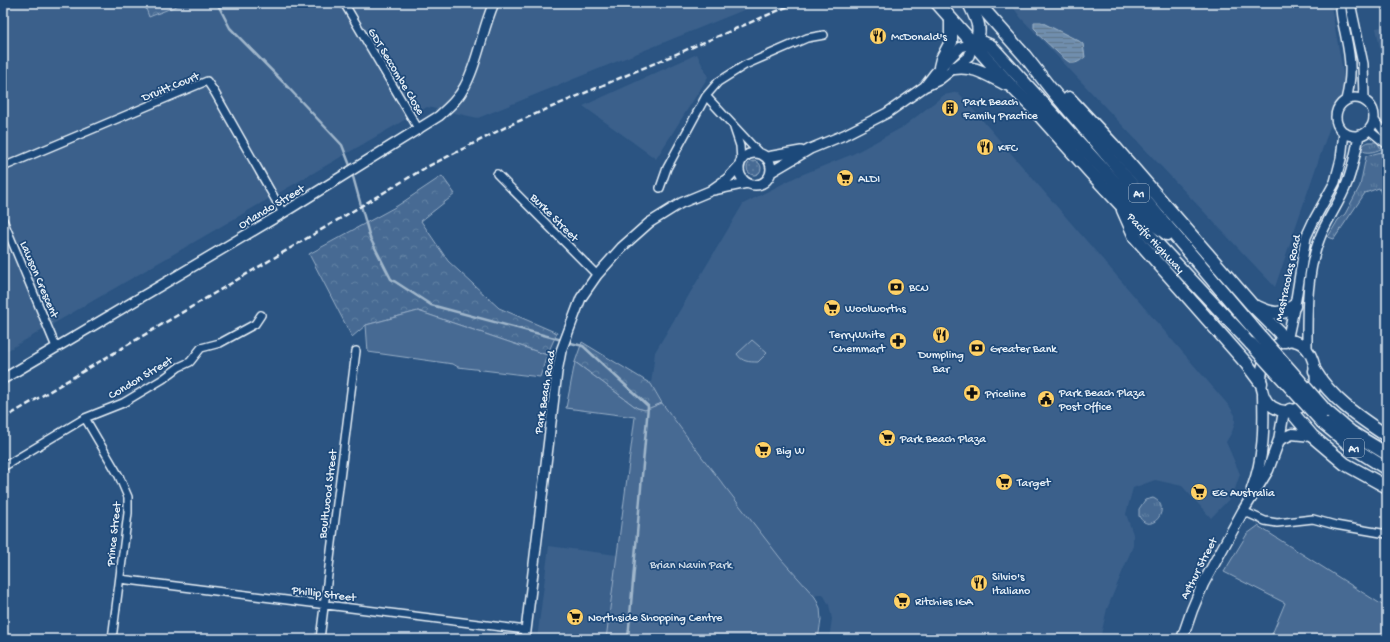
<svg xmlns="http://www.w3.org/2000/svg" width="1390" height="642" viewBox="0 0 1390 642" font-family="'Gochi Hand',sans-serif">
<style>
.built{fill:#3a608b}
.grass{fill:url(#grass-tufts);stroke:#98aec6}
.forest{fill:url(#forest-crowns);stroke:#98aec6}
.park{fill:#476b93;stroke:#98aec6}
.garden{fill:url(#garden-dots);stroke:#98aec6}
.water{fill:url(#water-rules);stroke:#a0b6cb}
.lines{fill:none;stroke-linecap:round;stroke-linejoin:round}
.stream{stroke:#a0b6cb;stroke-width:2.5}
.minor-casing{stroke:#e8f1f8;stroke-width:10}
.tertiary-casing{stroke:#e8f1f8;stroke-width:12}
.secondary-casing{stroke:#e8f1f8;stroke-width:13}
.trunk-casing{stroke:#e8f1f8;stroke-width:15}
.minor{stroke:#1f4a7a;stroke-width:7}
.tertiary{stroke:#1f4a7a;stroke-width:9}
.secondary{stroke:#1f4a7a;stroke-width:10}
.trunk{stroke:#1f4a7a;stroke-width:12}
.rail{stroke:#e8f1f8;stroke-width:2.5;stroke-dasharray:6 3;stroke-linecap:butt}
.trunk-bridge-casing{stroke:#e8f1f8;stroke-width:15;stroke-linecap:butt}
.trunk-bridge{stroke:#1f4a7a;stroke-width:12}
.labels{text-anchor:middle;stroke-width:3.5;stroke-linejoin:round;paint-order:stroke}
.shield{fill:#1f4a7a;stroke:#acbfd2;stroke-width:1}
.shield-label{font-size:11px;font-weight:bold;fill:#e8f1f8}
.poi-label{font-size:12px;fill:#e8f1f8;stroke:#1f4a7a;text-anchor:start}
.street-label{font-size:12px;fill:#e8f1f8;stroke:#1f4a7a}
.park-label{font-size:12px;fill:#d0dde9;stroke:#1f4a7a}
</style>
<defs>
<pattern id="grass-tufts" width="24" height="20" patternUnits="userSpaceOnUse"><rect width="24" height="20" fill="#476b93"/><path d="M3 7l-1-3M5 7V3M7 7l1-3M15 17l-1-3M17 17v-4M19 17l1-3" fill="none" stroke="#6281a3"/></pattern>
<pattern id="forest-crowns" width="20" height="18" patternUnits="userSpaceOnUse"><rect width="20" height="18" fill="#476b93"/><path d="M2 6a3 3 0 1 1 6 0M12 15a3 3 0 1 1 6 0" fill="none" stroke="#6281a3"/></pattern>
<pattern id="garden-dots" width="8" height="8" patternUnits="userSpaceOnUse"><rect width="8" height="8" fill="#476b93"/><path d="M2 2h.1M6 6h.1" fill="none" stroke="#6281a3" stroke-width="1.8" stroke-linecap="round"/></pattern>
<pattern id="water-rules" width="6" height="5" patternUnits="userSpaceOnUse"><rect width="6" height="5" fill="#708ead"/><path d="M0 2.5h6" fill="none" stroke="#61768a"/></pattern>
</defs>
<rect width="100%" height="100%" fill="#2b5482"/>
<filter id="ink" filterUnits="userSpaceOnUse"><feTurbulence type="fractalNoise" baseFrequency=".025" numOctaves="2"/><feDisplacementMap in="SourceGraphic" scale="8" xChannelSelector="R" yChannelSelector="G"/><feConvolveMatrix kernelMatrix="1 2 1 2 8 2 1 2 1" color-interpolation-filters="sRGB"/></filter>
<g filter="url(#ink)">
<path class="built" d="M 3,3 L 144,3 L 149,17 L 184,3 L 761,3 L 478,118 L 427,107 L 3,353 Z
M 1010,3 L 1332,3 L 1331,6 L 1345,83 L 1275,287 L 1021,18 Z
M 1387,26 L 1387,84 L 1376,28 Z
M 697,54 L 708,77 L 656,159 L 583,106 Z
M 958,92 L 1230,407 L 1235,415 L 1235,422 L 1232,432 L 1226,442 L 1240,474 L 1233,495 L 1211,518 L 1182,486 L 1155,480 L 1133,488 L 1126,514 L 1133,534 L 1133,546 L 1107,609 L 1100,639 L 829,639 L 832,619 L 829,605 L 823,594 L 814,596 L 781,559 L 672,417 L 651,384 L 655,352 L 743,204 L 796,177 L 853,154 L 903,127 L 944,95 Z
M 549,546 L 617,555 L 606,639 L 537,639 Z"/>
<path class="grass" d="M 1369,142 L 1377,142 L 1381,149 C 1374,152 1367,154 1361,150 C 1363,145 1365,143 1369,142 Z
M 1381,152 L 1387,175 L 1387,193 L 1382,196 L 1379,188 L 1365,193 L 1334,239 L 1328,237 L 1338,220 L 1345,214 L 1360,186 L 1366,156 Z
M 1153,498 C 1174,507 1150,537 1139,516 L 1139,509 L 1145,500 Z"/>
<path class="forest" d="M 144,3 L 184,3 L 149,17 Z
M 442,176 L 455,194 L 421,221 L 448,261 L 499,308 L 557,333 L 547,355 L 418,311 L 366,325 L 352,337 L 309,254 L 397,206 Z
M 582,342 L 651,384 L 662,403 L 645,410 L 637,408 L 575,362 Z"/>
<path class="park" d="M 418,311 L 547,355 L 540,377 L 458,367 L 453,364 L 368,352 L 366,325 Z
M 752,340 L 767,353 L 758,362 C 749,362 742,362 737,354 Z
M 575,362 L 637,408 L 645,410 L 662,403 L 702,457 L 781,559 L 815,597 L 820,608 L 821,620 L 818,639 L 606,639 L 635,417 L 566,408 Z
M 1258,526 L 1387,608 L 1387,639 L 1270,639 L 1285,603 L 1224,572 L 1247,534 Z"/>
<path class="garden" d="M747 168a7 7 0 1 1 14 0a7 7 0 1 1-14 0Z"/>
<path class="water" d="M 1034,22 L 1041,22 L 1079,41 L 1083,44 L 1085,57 C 1081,60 1077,64 1071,63 C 1065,61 1044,39 1037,34 L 1038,32 L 1034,28 Z"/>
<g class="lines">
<path class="stream" d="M 217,3 L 230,28 L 283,82 L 342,145 L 351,168
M 352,173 L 370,238 L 391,279 L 431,305 L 562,340
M 567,342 L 583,346 L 648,406 L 628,639"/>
<g class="minor-casing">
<path id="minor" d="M 344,3 L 419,130
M 706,96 L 758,152
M 1374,119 L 1383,131 L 1387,139
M 734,128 L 740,146 L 741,161
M 1369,130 L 1387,145
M 3,167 L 207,81 L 215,93 L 283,213
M 497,174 L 597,275
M 660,188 L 667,168 L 706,96 L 718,82 L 745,65 L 807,38 L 824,35
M 3,220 L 56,347
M 85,418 L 119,476 L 128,497 L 128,513 L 112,639
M 3,467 L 85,418 L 123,403 L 163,379 L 179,367 L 190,362 L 201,348 L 220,343 L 255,324 L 261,315
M 1243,511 L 1265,521 L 1277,523 L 1313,519 L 1335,525 L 1387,534
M 120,579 L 526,630
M 320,639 L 356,351"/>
</g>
<g class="tertiary-casing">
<path id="tertiary" d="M 1341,3 C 1340,14 1344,26 1346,37 C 1351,61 1352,76 1346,100
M 1350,3 L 1363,64 L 1364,99
M 925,86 L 935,73 L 961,47 L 973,44
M1336 117a19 19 0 1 1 38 0a19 19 0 1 1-38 0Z
M739 169a16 16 0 1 1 32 0a16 16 0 1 1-32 0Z
M 767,157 L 801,151
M 771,172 L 810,149 L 844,135 L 887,113 L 924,87 L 939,80 L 969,56 L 973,44
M 713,190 L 747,183
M 1287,341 L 1296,299 L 1306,237 L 1313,222 L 1335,182 L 1341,159 L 1344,132
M 1307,349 C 1307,313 1306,274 1319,240 C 1326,220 1340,203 1347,183 C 1353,168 1356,151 1359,135
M 3,379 L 283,213 L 439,116 C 449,107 459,98 465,86 C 479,60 482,29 494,3
M 525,639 L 557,372 L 561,351 L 581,298 L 597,275 L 622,247 L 649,223 L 681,203 L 710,191 L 727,179 L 739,166"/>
</g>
<g class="secondary-casing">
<path id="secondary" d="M 1285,341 C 1288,341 1291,340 1294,341 C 1315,345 1321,382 1311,398 C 1307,404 1300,408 1293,410 C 1286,412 1279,411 1273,407 C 1255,396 1259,358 1274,346 C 1277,344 1281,342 1285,341 Z
M 1279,440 L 1292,434 L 1312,436
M 1252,489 C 1264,458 1264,427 1263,395
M 1182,639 L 1192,610 L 1203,584 L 1243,511 L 1268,470 L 1279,440 L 1284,411"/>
</g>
<g class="trunk-casing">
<g id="trunk">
<path id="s1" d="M 937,3 L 1011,86 L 1031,106 L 1091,173 L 1251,344"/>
<path d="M 969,3 C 975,16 985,31 973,44"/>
<path d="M 978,3 L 1025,56 L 1050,88 L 1254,329"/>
<path d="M 973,44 L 984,43 L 991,46 L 1151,222 L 1167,234"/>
<path d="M 940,67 L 942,59 L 951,42 L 951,19"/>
<path d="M 954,68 C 975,65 987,75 1006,84"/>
<path d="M 1069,98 L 1113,145 L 1252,305 L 1279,332 L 1285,341"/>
<path d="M 1123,210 L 1135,237 L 1246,363 L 1261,383"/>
<path d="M 1257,307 C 1272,314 1280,316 1294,306"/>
<path d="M 1315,371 C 1332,400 1360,418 1387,436"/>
<path d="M 1290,410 L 1312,436 L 1345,464 L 1387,487"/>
<path d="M 1326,411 L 1351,432 L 1387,454"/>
<path d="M 1323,423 L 1352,447 L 1387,469"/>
</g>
</g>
<use href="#minor" class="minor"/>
<use href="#tertiary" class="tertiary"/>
<use href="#secondary" class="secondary"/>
<use href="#trunk" class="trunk"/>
<path class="rail" d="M 3,419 L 425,168 L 512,124 L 796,3"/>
<g class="trunk-bridge-casing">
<path id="trunk-bridge" d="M 1254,329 L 1326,411
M 1251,344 L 1323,423"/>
</g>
<use href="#trunk-bridge" class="trunk-bridge"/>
</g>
</g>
<defs>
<g id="restaurant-disc" transform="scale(0.9)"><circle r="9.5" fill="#ffd166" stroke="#1f4a7a"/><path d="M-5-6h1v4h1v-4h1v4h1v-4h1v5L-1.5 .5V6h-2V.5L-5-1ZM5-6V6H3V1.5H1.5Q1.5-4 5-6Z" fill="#111"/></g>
<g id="building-disc" transform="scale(0.9)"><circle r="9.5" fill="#ffd166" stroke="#1f4a7a"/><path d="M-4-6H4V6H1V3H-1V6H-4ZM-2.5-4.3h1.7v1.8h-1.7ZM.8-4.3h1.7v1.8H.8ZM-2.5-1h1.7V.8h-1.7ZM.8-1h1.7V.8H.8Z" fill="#111"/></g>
<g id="supermarket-disc" transform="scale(0.9)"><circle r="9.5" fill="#ffd166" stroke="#1f4a7a"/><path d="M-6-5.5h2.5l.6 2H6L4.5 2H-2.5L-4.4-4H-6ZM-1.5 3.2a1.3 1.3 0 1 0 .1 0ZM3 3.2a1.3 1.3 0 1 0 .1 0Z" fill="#111"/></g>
<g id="bank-disc" transform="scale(0.9)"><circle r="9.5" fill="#ffd166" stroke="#1f4a7a"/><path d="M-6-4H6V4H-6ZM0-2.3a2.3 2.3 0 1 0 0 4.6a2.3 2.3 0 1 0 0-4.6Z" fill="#111"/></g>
<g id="pharmacy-disc" transform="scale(0.9)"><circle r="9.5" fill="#ffd166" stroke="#1f4a7a"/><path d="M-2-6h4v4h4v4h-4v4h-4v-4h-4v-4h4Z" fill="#111"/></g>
<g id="civic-disc" transform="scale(0.9)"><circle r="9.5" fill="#ffd166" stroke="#1f4a7a"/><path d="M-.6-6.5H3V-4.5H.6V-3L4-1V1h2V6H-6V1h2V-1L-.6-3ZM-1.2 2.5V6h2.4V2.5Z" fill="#111"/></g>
</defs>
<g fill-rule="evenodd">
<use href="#restaurant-disc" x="878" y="36"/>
<use href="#building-disc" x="950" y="108"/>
<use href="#restaurant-disc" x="985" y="147"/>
<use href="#supermarket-disc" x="845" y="178"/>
<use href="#bank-disc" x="896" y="287"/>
<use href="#supermarket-disc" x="832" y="308"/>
<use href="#restaurant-disc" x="941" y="335"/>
<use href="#pharmacy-disc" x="898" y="341"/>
<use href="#bank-disc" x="977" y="348"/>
<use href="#pharmacy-disc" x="972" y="393"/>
<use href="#civic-disc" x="1046" y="399"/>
<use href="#supermarket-disc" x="887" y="438"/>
<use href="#supermarket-disc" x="763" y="450"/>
<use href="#supermarket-disc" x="1004" y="482"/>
<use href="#supermarket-disc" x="1199" y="492"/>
<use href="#restaurant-disc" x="979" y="583"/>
<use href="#supermarket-disc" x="902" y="601"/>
<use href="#supermarket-disc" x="575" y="617"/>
</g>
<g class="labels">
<g class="shield">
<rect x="1129" y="184" width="20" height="18" rx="3"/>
<rect x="1344" y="439" width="20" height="18" rx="3"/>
</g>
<g class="shield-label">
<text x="1139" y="197">A1</text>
<text x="1354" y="452">A1</text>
</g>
<g class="poi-label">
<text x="891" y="40">McDonald's</text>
<text x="963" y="105">Park Beach<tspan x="963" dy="14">Family Practice</tspan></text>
<text x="998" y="151">KFC</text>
<text x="858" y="182">ALDI</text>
<text x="909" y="291">BCU</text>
<text x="845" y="312">Woolworths</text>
<text x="885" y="338" text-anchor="end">TerryWhite<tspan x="885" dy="14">Chemmart</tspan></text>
<text x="990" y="352">Greater Bank</text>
<text x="941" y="358" text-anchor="middle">Dumpling<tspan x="941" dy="14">Bar</tspan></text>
<text x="1059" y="396">Park Beach Plaza<tspan x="1059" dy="14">Post Office</tspan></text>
<text x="985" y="397">Priceline</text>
<text x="900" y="442">Park Beach Plaza</text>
<text x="776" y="454">Big W</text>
<text x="1017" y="486">Target</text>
<text x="1212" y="496">EG Australia</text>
<text x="992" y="580">Silvio's<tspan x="992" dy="14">Italiano</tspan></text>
<text x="915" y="605">Ritchies IGA</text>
<text x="588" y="621">Northside Shopping Centre</text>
</g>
<g class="street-label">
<text transform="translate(397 71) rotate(59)" y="4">GDT Seccombe Close</text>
<text transform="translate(170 86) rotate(-22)" y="4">Druitt Court</text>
<text transform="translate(271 206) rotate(-31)" y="4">Orlando Street</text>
<text transform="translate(555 217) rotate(45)" y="4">Burke Street</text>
<text dy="4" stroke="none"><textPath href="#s1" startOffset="325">Pacific Highway</textPath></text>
<text transform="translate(1287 278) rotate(-78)" y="4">Mastracolas Road</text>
<text transform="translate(40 279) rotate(67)" y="4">Lawson Crescent</text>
<text transform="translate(140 377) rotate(-31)" y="4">Condon Street</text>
<text transform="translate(544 392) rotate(-81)" y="4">Park Beach Road</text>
<text transform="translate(327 494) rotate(-83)" y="4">Boultwood Street</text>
<text transform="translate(113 534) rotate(-84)" y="4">Prince Street</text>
<text transform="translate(1198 568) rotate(-63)" y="4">Arthur Street</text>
<text transform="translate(324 593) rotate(7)" y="4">Phillip Street</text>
</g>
<g class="park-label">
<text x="691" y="568">Brian Navin Park</text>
</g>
</g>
<rect width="1390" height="642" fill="none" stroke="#1f4a7a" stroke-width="16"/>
<rect x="8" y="8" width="1374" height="626" fill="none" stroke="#e8f1f8" stroke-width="1.5" filter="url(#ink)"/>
</svg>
